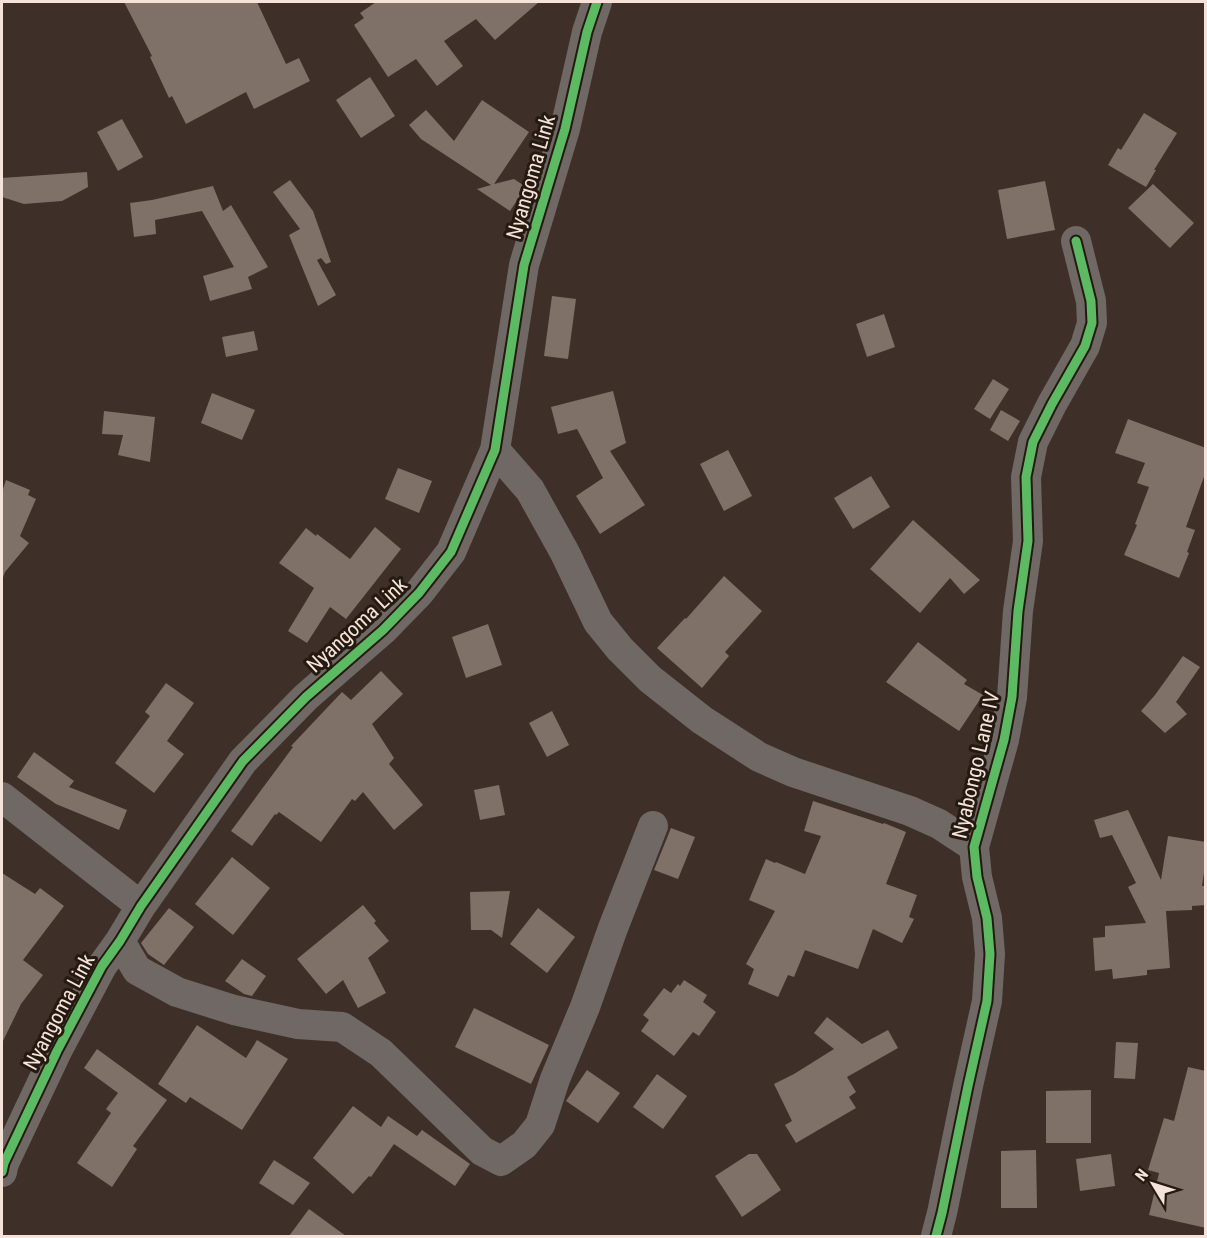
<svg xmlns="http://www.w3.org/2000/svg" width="1207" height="1238" viewBox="0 0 1207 1238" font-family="'Roboto Condensed',sans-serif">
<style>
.building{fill:#7f7068}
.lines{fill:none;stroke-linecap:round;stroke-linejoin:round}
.minor{stroke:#706864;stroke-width:30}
.cycleway-casing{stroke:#251a12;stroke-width:13}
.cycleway{stroke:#5cba63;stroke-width:9}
.labels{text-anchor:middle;stroke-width:6;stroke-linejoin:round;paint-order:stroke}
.street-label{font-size:21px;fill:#f5e3d9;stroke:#251a12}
</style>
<rect width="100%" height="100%" fill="#3e3028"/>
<path class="building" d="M 124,2 L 257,2 L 286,64 L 299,58 L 310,81 L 254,109 L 246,92 L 186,124 L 172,96 L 169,98 L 150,57 L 152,56 Z
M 376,2 L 539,2 L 495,40 L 476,19 L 444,41 L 463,66 L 437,86 L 416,59 L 388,77 L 354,25 L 364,18 L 360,13 Z
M 370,77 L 395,116 L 361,138 L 336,100 Z
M 482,100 L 529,132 L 494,184 L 514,179 L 526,187 L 510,211 L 477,189 L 491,185 L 421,139 L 409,125 L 426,110 L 454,141 Z
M 1144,113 L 1177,133 L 1154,170 L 1156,170 L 1146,187 L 1108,165 L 1118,148 L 1121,150 Z
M 122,119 L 143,157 L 118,171 L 97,132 Z
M 87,172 L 88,187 L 62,201 L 24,204 L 2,197 L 2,178 Z
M 290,180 L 313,211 L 331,262 L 326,264 L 321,258 L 317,260 L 336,295 L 318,306 L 289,235 L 300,229 L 273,192 Z
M 1045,181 L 1055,230 L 1007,239 L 998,190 Z
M 1153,184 L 1194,223 L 1170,248 L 1128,208 Z
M 213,186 L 223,211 L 231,205 L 268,267 L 248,277 L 252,289 L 210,301 L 203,276 L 234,267 L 202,211 L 155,220 L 156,234 L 134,237 L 130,203 L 152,200 Z
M 552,296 L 576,299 L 568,359 L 544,356 Z
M 884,314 L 895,347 L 867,357 L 856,324 Z
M 254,331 L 258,350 L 226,357 L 222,337 Z
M 993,379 L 1009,389 L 990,419 L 974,409 Z
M 613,391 L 626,443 L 610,451 L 645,505 L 600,534 L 576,496 L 603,478 L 577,429 L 558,434 L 551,407 Z
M 212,393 L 255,410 L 242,440 L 201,423 Z
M 1001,410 L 1020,421 L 1008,441 L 990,430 Z
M 104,411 L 155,417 L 150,462 L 118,455 L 123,435 L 102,434 Z
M 1128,419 L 1206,448 L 1206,471 L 1186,527 L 1195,530 L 1187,552 L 1189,553 L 1179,578 L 1124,555 L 1137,525 L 1135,524 L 1149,487 L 1137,483 L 1145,463 L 1115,453 Z
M 728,450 L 752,496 L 724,511 L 700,464 Z
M 398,468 L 432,481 L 419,513 L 385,499 Z
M 871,476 L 890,507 L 853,529 L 834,498 Z
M 6,480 L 30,490 L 28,495 L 36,499 L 20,536 L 29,543 L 5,572 L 2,580 L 2,492 Z
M 913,520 L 980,580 L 964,594 L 950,578 L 920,613 L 870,569 Z
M 375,527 L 401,549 L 346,619 L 330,607 L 307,643 L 288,631 L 314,588 L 279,563 L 306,528 L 316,536 L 317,534 L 350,559 Z
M 724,576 L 762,611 L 725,652 L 729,656 L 702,688 L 657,648 L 685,618 L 686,619 Z
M 488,624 L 502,665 L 466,678 L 452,637 Z
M 918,642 L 967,680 L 964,684 L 983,695 L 959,731 L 886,682 Z
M 1183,656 L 1200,667 L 1176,702 L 1187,714 L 1165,733 L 1141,711 L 1155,695 Z
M 381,671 L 403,694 L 372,724 L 394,758 L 389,764 L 423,805 L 394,830 L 363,792 L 355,801 L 352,799 L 321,842 L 279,812 L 276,815 L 275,814 L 252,846 L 231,831 L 293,747 L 291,746 L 342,692 L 351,700 Z
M 166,683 L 194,703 L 167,741 L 184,754 L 154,793 L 115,763 L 150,716 L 145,712 Z
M 552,711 L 569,745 L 547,757 L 529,723 Z
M 34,752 L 74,781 L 69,787 L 127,810 L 119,830 L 56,804 L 17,777 Z
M 499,785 L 505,815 L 480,820 L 474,790 Z
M 813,801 L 883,824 L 884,823 L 906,832 L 886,884 L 917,895 L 909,917 L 914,919 L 902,943 L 873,929 L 858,969 L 805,950 L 794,977 L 788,975 L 778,997 L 748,984 L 754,969 L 746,964 L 775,911 L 749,900 L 766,859 L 775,863 L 776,862 L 805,874 L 821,836 L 804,831 Z
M 1128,810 L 1161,880 L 1168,836 L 1206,842 L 1206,859 L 1202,886 L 1206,886 L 1206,905 L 1192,906 L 1192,910 L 1166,911 L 1170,968 L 1147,970 L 1147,975 L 1113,979 L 1112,969 L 1095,971 L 1093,938 L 1105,937 L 1105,926 L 1146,923 L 1128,887 L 1136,883 L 1112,835 L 1100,838 L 1094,820 Z
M 671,828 L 695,837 L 678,879 L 654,870 Z
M 232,857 L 270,888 L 233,935 L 195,904 Z
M 2,873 L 35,894 L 40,888 L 64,906 L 23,960 L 43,975 L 21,1004 L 2,1043 Z
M 510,891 L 502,938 L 491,930 L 471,930 L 470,892 Z
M 363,905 L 376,921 L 374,923 L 389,941 L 368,958 L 386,993 L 358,1008 L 343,980 L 326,994 L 297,959 Z
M 169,908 L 194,927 L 164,965 L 148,954 L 141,943 Z
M 538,908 L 575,937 L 547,973 L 510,944 Z
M 242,959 L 266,976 L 252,996 L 244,994 L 225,981 Z
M 684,980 L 707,995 L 703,1002 L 716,1012 L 699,1036 L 693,1032 L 674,1056 L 641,1031 L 649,1020 L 643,1015 L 664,988 L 671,993 L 678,984 L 680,986 Z
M 474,1008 L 549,1045 L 531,1084 L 455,1047 Z
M 827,1017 L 862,1044 L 888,1030 L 898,1048 L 847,1077 L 856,1092 L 849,1097 L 856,1108 L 796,1143 L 785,1125 L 792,1121 L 774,1084 L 794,1074 L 834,1049 L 814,1033 Z
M 197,1025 L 246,1058 L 257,1040 L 288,1059 L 242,1130 L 190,1097 L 186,1103 L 158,1084 Z
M 1116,1042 L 1138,1043 L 1135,1079 L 1114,1078 Z
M 97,1049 L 167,1100 L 133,1146 L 137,1149 L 112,1187 L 77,1163 L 111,1113 L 106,1109 L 118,1093 L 84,1068 Z
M 1188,1067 L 1206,1071 L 1206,1228 L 1149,1215 L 1159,1173 L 1148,1170 L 1164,1118 L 1174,1121 Z
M 587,1070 L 620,1093 L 598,1123 L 566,1101 Z
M 657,1074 L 687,1096 L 663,1129 L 633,1107 Z
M 1091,1090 L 1091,1143 L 1046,1143 L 1046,1091 Z
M 353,1106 L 381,1127 L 388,1116 L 417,1136 L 422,1130 L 470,1164 L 455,1186 L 394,1144 L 371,1177 L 369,1176 L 353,1194 L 313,1158 Z
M 1036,1150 L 1037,1208 L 1001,1208 L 1001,1151 Z
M 749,1154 L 757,1154 L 781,1190 L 742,1217 L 715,1176 Z
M 1111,1154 L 1115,1186 L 1080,1191 L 1076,1159 Z
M 274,1160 L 310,1183 L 293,1205 L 259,1183 Z
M 309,1209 L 346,1236 L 289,1236 Z"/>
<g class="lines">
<path class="minor" d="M 495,450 L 530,490 L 565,553 L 598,622 L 620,649 L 650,679 L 702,720 L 759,757 L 793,772 L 910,811 L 939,824 L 974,847
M 2,797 L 141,906
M 120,941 L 137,970 L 177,992 L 234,1010 L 298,1024 L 342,1027 L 381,1053 L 482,1151 L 501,1161 L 524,1145 L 540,1125 L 555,1079 L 585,1007 L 613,928 L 653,826
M 2,1172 L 4,1163 L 57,1051 L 102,966 L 120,941 L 141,906 L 243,761 L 306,697 L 383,630 L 419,593 L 451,552 L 495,450 L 524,265 L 565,129 L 587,32 L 597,2
M 936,1236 L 942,1213 L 968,1086 L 987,1001 L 990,954 L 987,918 L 977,877 L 974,847 L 1004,740 L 1012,697 L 1018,611 L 1028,541 L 1026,477 L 1033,442 L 1052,404 L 1085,346 L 1092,323 L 1091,301 L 1076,241"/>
<g class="cycleway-casing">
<path id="cycleway" d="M 2,1172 L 4,1163 L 57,1051 L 102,966 L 120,941 L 141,906 L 243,761 L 306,697 L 383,630 L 419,593 L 451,552 L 495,450 L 524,265 L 565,129 L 587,32 L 597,2
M 936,1236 L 942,1213 L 968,1086 L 987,1001 L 990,954 L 987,918 L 977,877 L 974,847 L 1004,740 L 1012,697 L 1018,611 L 1028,541 L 1026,477 L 1033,442 L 1052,404 L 1085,346 L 1092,323 L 1091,301 L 1076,241"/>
</g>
<use href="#cycleway" class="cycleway"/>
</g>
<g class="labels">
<g class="street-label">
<text transform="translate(531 177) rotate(-74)" y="7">Nyangoma Link</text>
<text transform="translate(357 625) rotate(-43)" y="7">Nyangoma Link</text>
<text transform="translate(976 765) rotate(-77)" y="7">Nyabongo Lane IV</text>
<text transform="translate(59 1012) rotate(-62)" y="7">Nyangoma Link</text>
</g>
</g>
<rect width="1207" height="1238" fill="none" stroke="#f5e3d9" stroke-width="6"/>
<g transform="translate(1153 1184) rotate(308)" stroke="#251a12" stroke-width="4.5" paint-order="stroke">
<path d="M0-4.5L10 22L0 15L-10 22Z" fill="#f5e3d9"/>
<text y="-9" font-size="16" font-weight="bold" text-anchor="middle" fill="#f5e3d9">N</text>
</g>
</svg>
